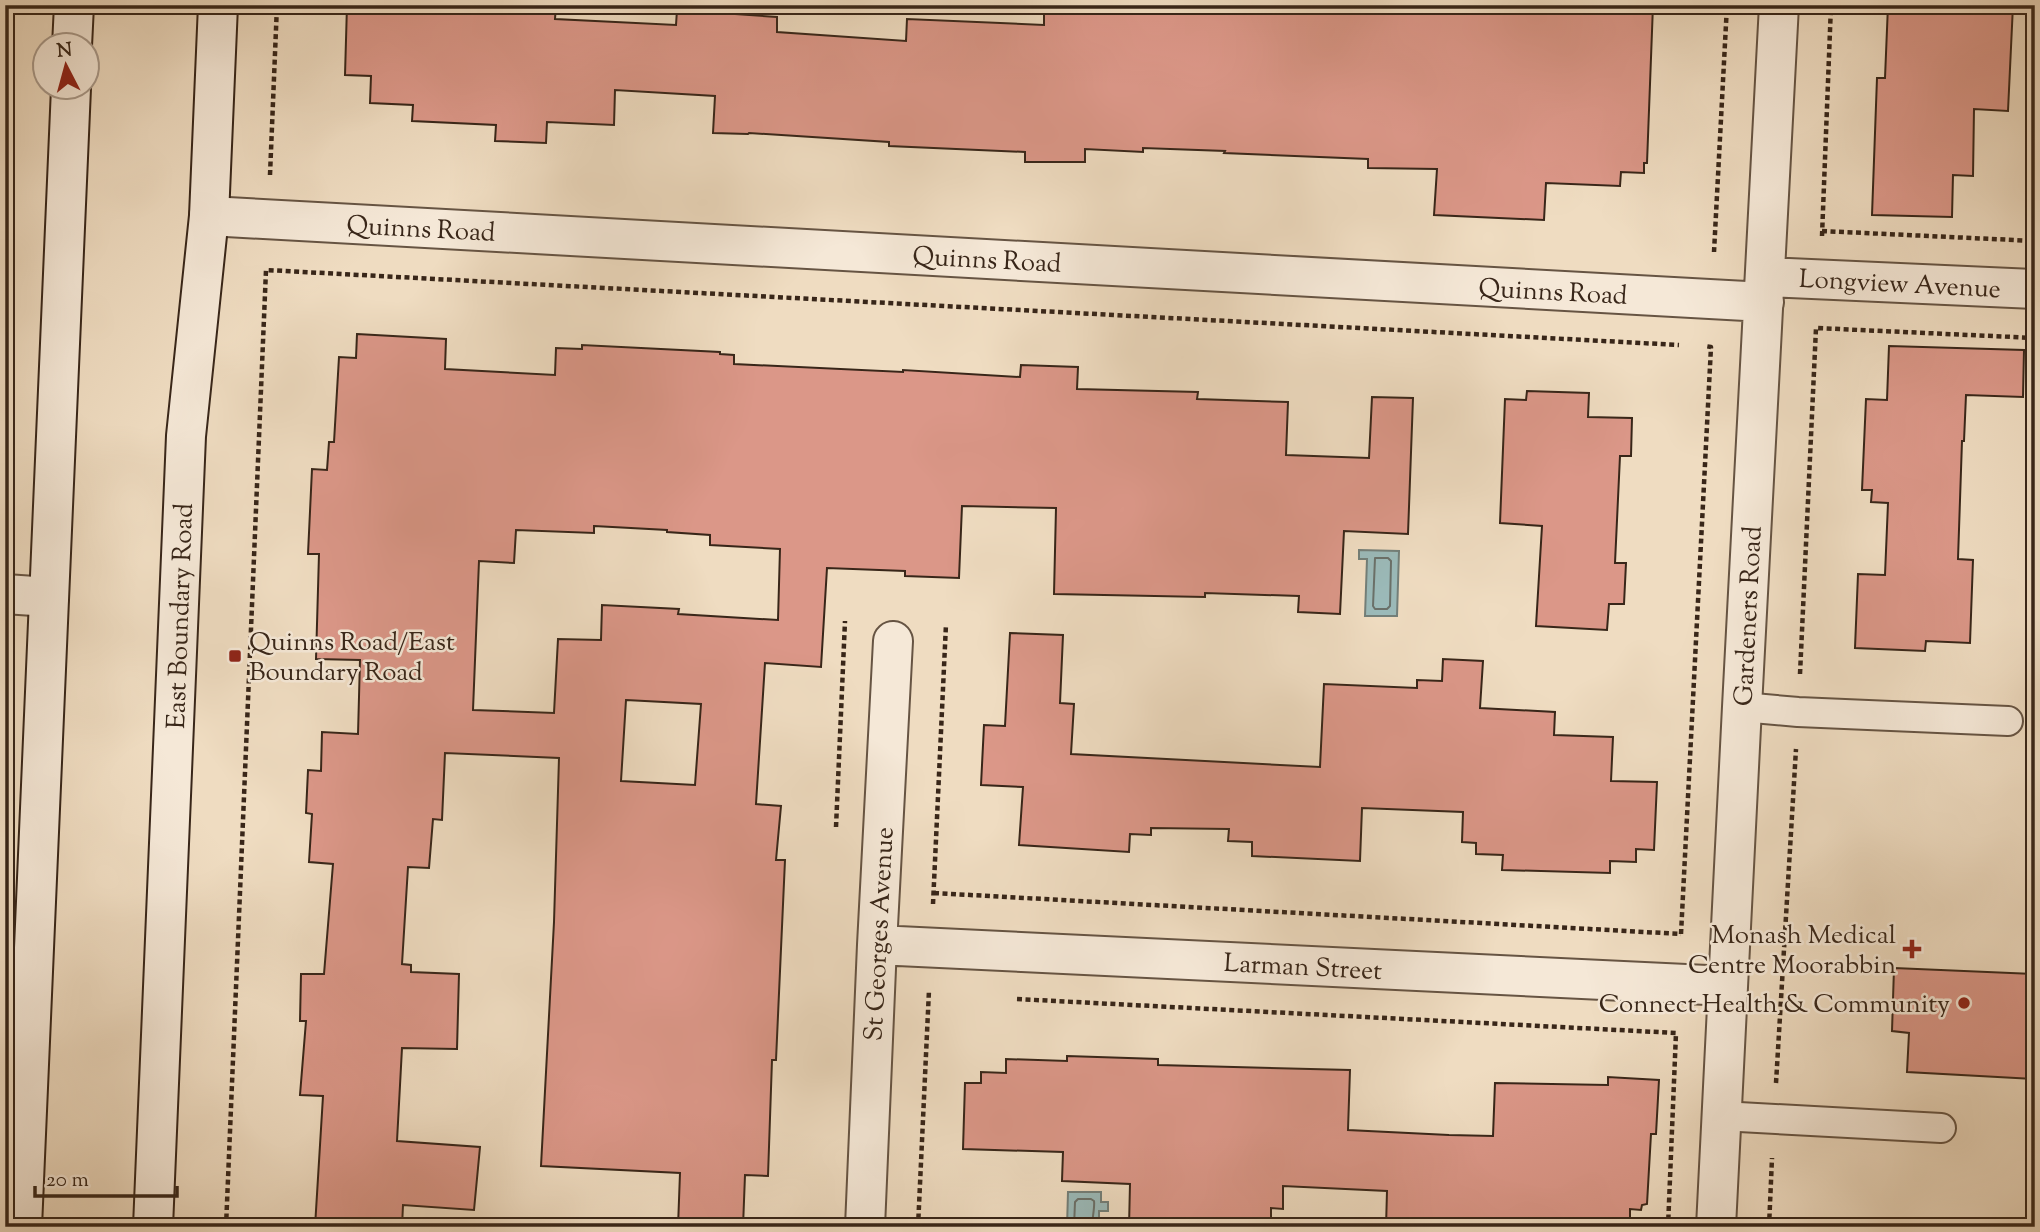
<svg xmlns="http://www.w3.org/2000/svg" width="2040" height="1232" viewBox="0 0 2040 1232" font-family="'Sorts Mill Goudy',serif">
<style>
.water{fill:#9bbab9;stroke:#737f79;stroke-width:2}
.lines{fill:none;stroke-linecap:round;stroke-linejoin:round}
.shore{stroke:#6a7069;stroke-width:2}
.building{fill:#db9788;stroke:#382619;stroke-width:2;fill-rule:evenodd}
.lane-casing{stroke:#665443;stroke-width:32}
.street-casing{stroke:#665443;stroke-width:42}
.secondary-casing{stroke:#382619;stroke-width:42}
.path{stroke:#382619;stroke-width:4.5;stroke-dasharray:5 3.5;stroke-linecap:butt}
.lane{stroke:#f5e8d7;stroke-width:28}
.street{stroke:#f5e8d7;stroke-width:38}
.secondary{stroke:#f5e8d7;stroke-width:38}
.poi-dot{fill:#8f2418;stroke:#f5e8d7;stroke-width:2.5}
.labels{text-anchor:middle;stroke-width:5;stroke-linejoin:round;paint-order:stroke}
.street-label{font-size:26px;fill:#382619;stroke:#f5e8d7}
.poi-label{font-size:26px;fill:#382619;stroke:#f5e8d7;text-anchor:end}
</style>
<rect width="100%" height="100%" fill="#efdcc1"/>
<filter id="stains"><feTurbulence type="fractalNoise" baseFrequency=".00286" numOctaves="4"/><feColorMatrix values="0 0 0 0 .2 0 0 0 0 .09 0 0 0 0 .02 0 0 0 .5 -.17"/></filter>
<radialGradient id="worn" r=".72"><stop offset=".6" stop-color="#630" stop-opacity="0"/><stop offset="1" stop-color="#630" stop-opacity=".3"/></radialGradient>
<path class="water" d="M 1359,550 L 1399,551 L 1397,616 L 1365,616 L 1367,559 L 1359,559 Z
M 1068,1192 L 1101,1192 L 1101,1202 L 1108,1202 L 1108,1211 L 1099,1211 L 1099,1227 L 1067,1227 Z"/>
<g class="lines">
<path class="shore" d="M 1375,558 L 1388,558 L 1391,561 L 1390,606 L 1387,609 L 1375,609 L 1373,606 Z
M 1074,1227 L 1075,1202 L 1078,1199 L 1091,1199 L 1094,1201 C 1095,1207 1092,1219 1092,1227"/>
</g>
<path class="building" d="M 347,5 L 556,5 L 555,19 L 676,25 L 677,10 L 777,17 L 777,32 L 906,41 L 907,19 L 1044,25 L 1044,5 L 1653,5 L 1647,163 L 1644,163 L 1644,173 L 1621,172 L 1620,186 L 1546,183 L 1544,220 L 1434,215 L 1437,169 L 1368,168 L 1368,159 L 1224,153 L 1225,151 L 1143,148 L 1143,152 L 1085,149 L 1085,162 L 1025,162 L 1025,152 L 889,146 L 889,142 L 749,133 L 748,134 L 713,133 L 715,96 L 615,90 L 614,125 L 547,122 L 546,143 L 495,141 L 496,125 L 412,121 L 413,105 L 370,103 L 371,76 L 345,75 Z
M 1888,5 L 2013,5 L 2008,111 L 1974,109 L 1973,176 L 1953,175 L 1952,217 L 1872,215 L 1877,78 L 1885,78 Z
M 357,334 L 446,339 L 445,369 L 555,375 L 556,348 L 582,349 L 582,345 L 720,352 L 720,354 L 734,355 L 734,364 L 903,372 L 903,370 L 1020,377 L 1021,365 L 1078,367 L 1077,389 L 1198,392 L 1197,399 L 1288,402 L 1286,455 L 1369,458 L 1372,397 L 1413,398 L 1408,534 L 1344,531 L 1340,614 L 1298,612 L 1299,596 L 1205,593 L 1205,597 L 1054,594 L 1056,508 L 962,506 L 959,578 L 905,576 L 905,571 L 827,568 L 821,667 L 765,663 L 756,804 L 781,806 L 776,860 L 785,860 L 776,1060 L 772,1060 L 768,1176 L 745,1175 L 743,1227 L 678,1227 L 680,1173 L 541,1166 L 554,922 L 559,758 L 445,753 L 442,820 L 433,819 L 429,868 L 408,867 L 402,964 L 411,965 L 411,972 L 459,974 L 457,1049 L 402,1048 L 397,1141 L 480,1147 L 474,1210 L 403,1205 L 402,1227 L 315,1227 L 323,1096 L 300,1095 L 306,1021 L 300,1021 L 301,974 L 324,974 L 333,864 L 309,862 L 312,814 L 306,813 L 308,770 L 321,771 L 322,732 L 358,734 L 360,660 L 316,659 L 319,554 L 308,554 L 312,469 L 327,470 L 329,442 L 334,442 L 339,357 L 356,358 ZM 594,526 L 667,530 L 667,532 L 710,535 L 710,545 L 780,549 L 778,620 L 678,614 L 679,609 L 602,605 L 601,640 L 558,639 L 554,713 L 473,710 L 479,561 L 514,563 L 516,530 L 594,533 ZM 626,700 L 701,704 L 695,785 L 621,781 Z
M 1889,346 L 2024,350 L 2023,397 L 1966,395 L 1964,441 L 1962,441 L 1958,559 L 1973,560 L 1970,643 L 1926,641 L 1925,651 L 1855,648 L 1858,574 L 1885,575 L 1888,503 L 1871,502 L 1872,490 L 1862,490 L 1866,399 L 1887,400 Z
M 1527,391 L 1589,393 L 1588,417 L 1632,418 L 1631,456 L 1620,456 L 1615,563 L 1626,563 L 1624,604 L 1609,604 L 1607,630 L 1536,626 L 1542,526 L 1500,523 L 1505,399 L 1526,400 Z
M 1010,633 L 1063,635 L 1060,703 L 1074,704 L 1071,754 L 1320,767 L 1324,684 L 1417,688 L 1417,680 L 1442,681 L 1443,659 L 1483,661 L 1480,708 L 1555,712 L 1554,735 L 1613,737 L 1611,781 L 1657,782 L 1654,850 L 1636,849 L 1636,862 L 1610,861 L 1610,873 L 1502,870 L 1503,855 L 1476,854 L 1476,843 L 1462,842 L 1463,812 L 1362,808 L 1360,861 L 1252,856 L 1252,842 L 1228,841 L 1229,829 L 1151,828 L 1151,835 L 1130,834 L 1129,852 L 1019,845 L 1023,787 L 981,785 L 984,725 L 1005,726 Z
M 1894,968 L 2035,974 L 2035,1079 L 1907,1072 L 1909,1033 L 1892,1031 Z
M 1067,1056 L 1158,1059 L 1158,1065 L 1350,1070 L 1348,1130 L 1449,1135 L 1493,1136 L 1495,1083 L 1608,1085 L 1608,1077 L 1659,1080 L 1656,1134 L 1651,1134 L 1647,1204 L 1642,1205 L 1641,1210 L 1630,1209 L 1630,1227 L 1386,1227 L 1387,1191 L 1283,1186 L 1283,1209 L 1271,1208 L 1271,1227 L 1129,1227 L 1130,1184 L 1062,1181 L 1063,1152 L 963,1149 L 965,1083 L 981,1083 L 981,1072 L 1006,1073 L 1006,1059 L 1067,1061 Z"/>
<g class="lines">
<g class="lane-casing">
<path id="lane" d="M 1742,707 L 1798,712 L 2008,721
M 1721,1116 L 1941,1128"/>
</g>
<g class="street-casing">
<path id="street" d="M 209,216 L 1764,302
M 1766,277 L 2035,289
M 5,594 L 49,597
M 877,945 L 1728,986
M 865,1227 L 877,945 L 893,641
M 1716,1227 L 1742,707 L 1779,5"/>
</g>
<g class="secondary-casing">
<path id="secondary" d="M 72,46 L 74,5
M 22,1227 L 71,88
M 153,1227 L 186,436 L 209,216 L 218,5"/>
</g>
<path class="path" d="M 270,175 L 277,5
M 1822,231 L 2035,241
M 1822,236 L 1831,5
M 1714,252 L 1727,5
M 1800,674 L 1816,328 L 2035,338
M 836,827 L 845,621
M 934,893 L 1681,934
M 933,904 L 946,624
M 1681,934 L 1711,347 L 1705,346
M 1017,999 L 1676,1033 L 1668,1227
M 1776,1083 L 1796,749
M 226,1227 L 266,270 L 1679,345
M 918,1227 L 929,990
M 1769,1227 L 1772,1158"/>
<use href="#lane" class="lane"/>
<use href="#street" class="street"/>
<use href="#secondary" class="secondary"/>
</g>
<g class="poi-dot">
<rect x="228" y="649" width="14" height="14" rx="3.5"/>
<path d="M1908.5 938.5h7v7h7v7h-7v7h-7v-7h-7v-7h7z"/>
<circle cx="1964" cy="1003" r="7"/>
</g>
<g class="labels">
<g class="street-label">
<text transform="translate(421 228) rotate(3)" y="9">Quinns Road</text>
<text transform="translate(987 259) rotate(3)" y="9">Quinns Road</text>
<text transform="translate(1900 283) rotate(3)" y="9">Longview Avenue</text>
<text transform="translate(1553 291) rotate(3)" y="9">Quinns Road</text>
<text transform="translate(179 616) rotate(-88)" y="9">East Boundary Road</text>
<text transform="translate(1747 616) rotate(-87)" y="9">Gardeners Road</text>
<text transform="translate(878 934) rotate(-87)" y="9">St Georges Avenue</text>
<text transform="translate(1303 966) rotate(3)" y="9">Larman Street</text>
</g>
<g class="poi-label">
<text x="249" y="650" text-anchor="start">Quinns Road/East<tspan x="249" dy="30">Boundary Road</tspan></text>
<text x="1896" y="943">Monash Medical<tspan x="1896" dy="30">Centre Moorabbin</tspan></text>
<text x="1950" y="1012">Connect Health &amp; Community</text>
</g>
</g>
<rect width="2040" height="1232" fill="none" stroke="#efdcc1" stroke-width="28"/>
<rect x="7" y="7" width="2026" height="1218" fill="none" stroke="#382619" stroke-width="3.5"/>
<rect x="14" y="14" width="2012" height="1204" fill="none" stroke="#382619" stroke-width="2"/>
<g transform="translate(66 66) rotate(354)"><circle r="33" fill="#f5e8d7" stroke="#a99a8b" stroke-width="2"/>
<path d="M0-5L12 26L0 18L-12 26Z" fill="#8f2418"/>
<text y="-10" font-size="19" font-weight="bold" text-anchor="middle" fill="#382619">N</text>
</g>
<path d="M35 1186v10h142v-10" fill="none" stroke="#382619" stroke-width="3.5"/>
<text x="46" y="1186" font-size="21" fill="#382619" stroke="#f5e8d7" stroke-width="5" paint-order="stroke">20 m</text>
<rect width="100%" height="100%" filter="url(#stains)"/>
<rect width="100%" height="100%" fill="url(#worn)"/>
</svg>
